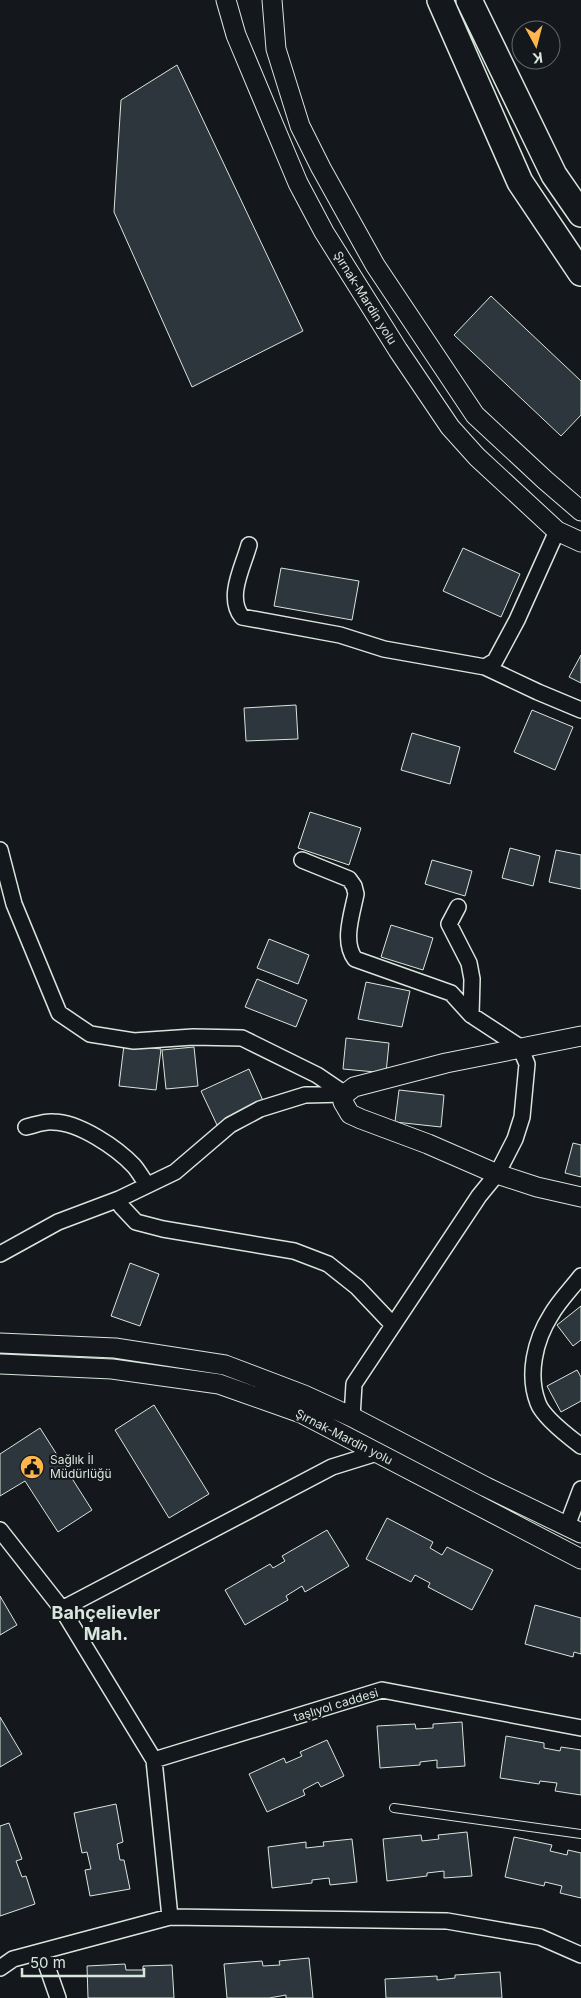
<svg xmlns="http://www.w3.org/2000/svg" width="581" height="1998" viewBox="0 0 581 1998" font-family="Inter,sans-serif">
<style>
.building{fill:#2c363c;stroke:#d8e6dc}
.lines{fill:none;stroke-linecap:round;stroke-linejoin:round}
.service-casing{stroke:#d8e6dc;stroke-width:10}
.minor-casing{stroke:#d8e6dc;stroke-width:18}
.tertiary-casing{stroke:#d8e6dc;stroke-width:21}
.trunk-casing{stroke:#d8e6dc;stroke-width:28}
.service{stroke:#14181c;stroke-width:8}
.minor{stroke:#14181c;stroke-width:15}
.tertiary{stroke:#14181c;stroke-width:19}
.trunk{stroke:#14181c;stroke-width:25}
.labels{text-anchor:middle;stroke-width:4;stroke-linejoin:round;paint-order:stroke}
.street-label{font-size:12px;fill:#d8e6dc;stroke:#14181c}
.poi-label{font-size:12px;fill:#d8e6dc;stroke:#14181c;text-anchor:start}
.district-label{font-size:18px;font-weight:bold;fill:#d8e6dc;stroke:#14181c}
</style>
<rect width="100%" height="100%" fill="#14181c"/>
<path class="building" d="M 177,65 L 303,331 L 192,387 L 114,212 L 121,100 Z
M 491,296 L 581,381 L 581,415 L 561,436 L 454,335 Z
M 463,548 L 520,574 L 501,617 L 443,591 Z
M 281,568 L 359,581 L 352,620 L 274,606 Z
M 581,655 L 581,683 L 569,677 Z
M 296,705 L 298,739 L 246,741 L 244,708 Z
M 532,710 L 573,727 L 555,770 L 514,752 Z
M 412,733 L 460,747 L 450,784 L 401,770 Z
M 310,812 L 361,828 L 349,865 L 298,848 Z
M 510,848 L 540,856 L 533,886 L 502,878 Z
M 556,850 L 581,855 L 581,889 L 549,882 Z
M 432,860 L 472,871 L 465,896 L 425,884 Z
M 391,925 L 433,938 L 423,970 L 381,957 Z
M 269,939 L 309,955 L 298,984 L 257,968 Z
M 257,979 L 307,1000 L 296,1027 L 245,1007 Z
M 366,982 L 410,991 L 402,1027 L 358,1019 Z
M 346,1038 L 389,1043 L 386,1073 L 343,1069 Z
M 124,1045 L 161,1049 L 156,1090 L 119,1086 Z
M 194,1047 L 198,1086 L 166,1089 L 162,1050 Z
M 249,1069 L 264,1103 L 217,1125 L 201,1091 Z
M 399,1090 L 444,1095 L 441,1127 L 395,1122 Z
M 573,1143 L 581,1145 L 581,1177 L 565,1173 Z
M 130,1263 L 159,1274 L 140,1326 L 111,1316 Z
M 581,1306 L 581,1340 L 573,1346 L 557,1325 Z
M 577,1370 L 581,1377 L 581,1401 L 561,1412 L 547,1386 Z
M 154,1405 L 209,1494 L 169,1518 L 115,1430 Z
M 40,1428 L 92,1510 L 58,1532 L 25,1481 L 0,1496 L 0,1454 Z
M 387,1518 L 433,1542 L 430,1548 L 442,1555 L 447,1547 L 493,1570 L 472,1610 L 428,1587 L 430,1583 L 415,1575 L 411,1582 L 366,1559 Z
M 327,1530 L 349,1566 L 305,1592 L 302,1586 L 286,1596 L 288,1600 L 245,1625 L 225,1590 L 270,1564 L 273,1568 L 285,1561 L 282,1556 Z
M 0,1596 L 17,1625 L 0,1635 Z
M 535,1605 L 581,1618 L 581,1654 L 574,1652 L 573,1657 L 525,1644 Z
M 0,1717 L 22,1754 L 0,1767 Z
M 462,1722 L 465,1766 L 437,1768 L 437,1760 L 420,1762 L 420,1765 L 380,1768 L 377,1726 L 415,1724 L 416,1729 L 433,1728 L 433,1724 Z
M 506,1736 L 544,1743 L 544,1748 L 560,1751 L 561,1747 L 581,1750 L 581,1795 L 555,1791 L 557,1783 L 540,1781 L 539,1784 L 500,1778 Z
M 327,1740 L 344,1776 L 321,1787 L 318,1782 L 303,1790 L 305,1795 L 267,1812 L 249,1774 L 284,1758 L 286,1763 L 302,1756 L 300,1752 Z
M 116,1804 L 123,1842 L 117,1844 L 120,1860 L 124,1860 L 130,1889 L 90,1896 L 85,1870 L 91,1869 L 87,1852 L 82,1853 L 74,1813 Z
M 9,1823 L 22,1859 L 16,1861 L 22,1877 L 26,1876 L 35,1904 L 0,1916 L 0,1826 Z
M 467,1832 L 472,1876 L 444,1878 L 444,1871 L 427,1873 L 427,1876 L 387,1881 L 383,1839 L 421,1835 L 422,1841 L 439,1839 L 438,1835 Z
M 514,1837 L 552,1845 L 550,1851 L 567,1855 L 568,1850 L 581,1853 L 581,1898 L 560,1893 L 562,1886 L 545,1882 L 544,1886 L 505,1877 Z
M 352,1839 L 357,1882 L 330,1885 L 329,1878 L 312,1880 L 312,1883 L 272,1888 L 268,1847 L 306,1842 L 306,1848 L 324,1846 L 323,1842 Z
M 309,1958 L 313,1998 L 286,1998 L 286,1995 L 269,1998 L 227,1998 L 224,1964 L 262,1961 L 263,1966 L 280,1965 L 279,1961 Z
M 125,1964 L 126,1970 L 143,1970 L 143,1966 L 172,1965 L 174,1998 L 88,1998 L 87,1966 Z
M 500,1972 L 502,1998 L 386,1998 L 385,1979 L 437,1976 L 437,1980 L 455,1978 L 455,1975 Z"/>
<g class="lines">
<g class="service-casing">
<path id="service" d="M 394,1808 L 581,1834"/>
</g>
<g class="minor-casing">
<path id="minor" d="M 249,545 C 243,567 226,597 242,617 L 340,635 L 384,649 L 485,667 L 538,692 L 581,710
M 485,667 L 495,661 L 517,620 L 557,531
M 0,850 L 14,904 L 59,1013 L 90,1034 L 134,1041 L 193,1037 L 242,1038 L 317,1075 L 345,1094
M 302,860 L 349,879 L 354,886 L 356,894 C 352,914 342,942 355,959 L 451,993 L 471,1015 L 520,1047 L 527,1064 L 522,1117 L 515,1139 L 497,1174 L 479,1196 L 354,1384 L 352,1417
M 458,907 L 449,924 L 469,963 L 472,979 L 471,1015
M 26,1127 C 35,1125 45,1121 53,1122 C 79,1122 117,1148 134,1166 C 139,1172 143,1179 147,1185
M 119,1199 L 121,1206 L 136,1222 L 163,1229 L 294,1251 L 328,1264 L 357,1287 L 393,1325
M 0,1254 L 58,1222 L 119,1199 L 175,1172 L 230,1125 L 260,1109 L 305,1095 L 345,1094
M 581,1276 C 571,1289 559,1301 551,1315 C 535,1340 527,1375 538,1403 C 543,1417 569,1437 581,1446
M 567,1526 L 581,1489
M 0,1530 L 62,1609 L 154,1760 L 170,1917 L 447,1921 L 540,1937 L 581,1955
M 62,1609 L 332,1467 L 377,1453
M 154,1760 L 382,1690 L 581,1728
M 42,1952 L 58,1998
M 0,1968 L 13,1959 L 170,1917"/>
</g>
<g class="tertiary-casing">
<path id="tertiary" d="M 226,0 L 236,35 L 298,183 L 324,232 L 398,350 L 450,427 L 477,457 L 557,531 L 581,542
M 272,0 L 276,49 L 300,126 L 321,168 L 375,265 L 475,415 L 545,480 L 581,511
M 581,1036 L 446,1063 L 354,1087 L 345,1094 L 343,1102 L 350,1114 L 361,1119 L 428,1144 L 497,1174 L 537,1187 L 581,1197
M 0,1343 L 115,1348 L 225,1365 L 304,1395 L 352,1417 L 486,1487 L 581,1533
M 0,1364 L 112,1369 L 219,1384 L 301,1413 L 581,1559"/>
</g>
<g class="trunk-casing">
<path id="trunk" d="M 440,0 L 520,182 L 581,273
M 469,0 L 554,175 L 581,214"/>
</g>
<use href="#service" class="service"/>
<use href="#minor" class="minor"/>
<use href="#tertiary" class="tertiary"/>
<use href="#trunk" class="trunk"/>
</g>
<defs>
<g id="civic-disc" transform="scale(1.25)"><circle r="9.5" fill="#ffb74d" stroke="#14181c"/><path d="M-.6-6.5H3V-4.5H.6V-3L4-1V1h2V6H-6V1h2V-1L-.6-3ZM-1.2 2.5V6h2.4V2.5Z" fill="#111"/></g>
</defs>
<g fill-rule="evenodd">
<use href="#civic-disc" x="32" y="1467"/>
</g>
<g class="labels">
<g class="street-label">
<text transform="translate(365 298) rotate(58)" y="4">Şırnak-Mardin yolu</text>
<text transform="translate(344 1437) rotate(27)" y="4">Şırnak-Mardin yolu</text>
<text transform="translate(336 1705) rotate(-17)" y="4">taşlıyol caddesi</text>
</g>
<g class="poi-label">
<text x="50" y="1464">Sağlık İl<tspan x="50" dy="14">Müdürlüğü</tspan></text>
</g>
<g class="district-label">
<text x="106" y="1619">Bahçelievler<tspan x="106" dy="21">Mah.</tspan></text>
</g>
</g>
<g transform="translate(536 45) rotate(173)"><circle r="24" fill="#14181c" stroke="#626a69"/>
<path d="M0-4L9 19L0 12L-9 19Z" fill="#ffb74d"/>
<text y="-8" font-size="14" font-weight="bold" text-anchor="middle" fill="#d8e6dc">K</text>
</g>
<path d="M22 1968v8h122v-8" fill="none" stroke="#d8e6dc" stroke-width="2.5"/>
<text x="30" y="1968" font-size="15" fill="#d8e6dc" stroke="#14181c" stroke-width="4" paint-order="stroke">50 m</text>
</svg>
